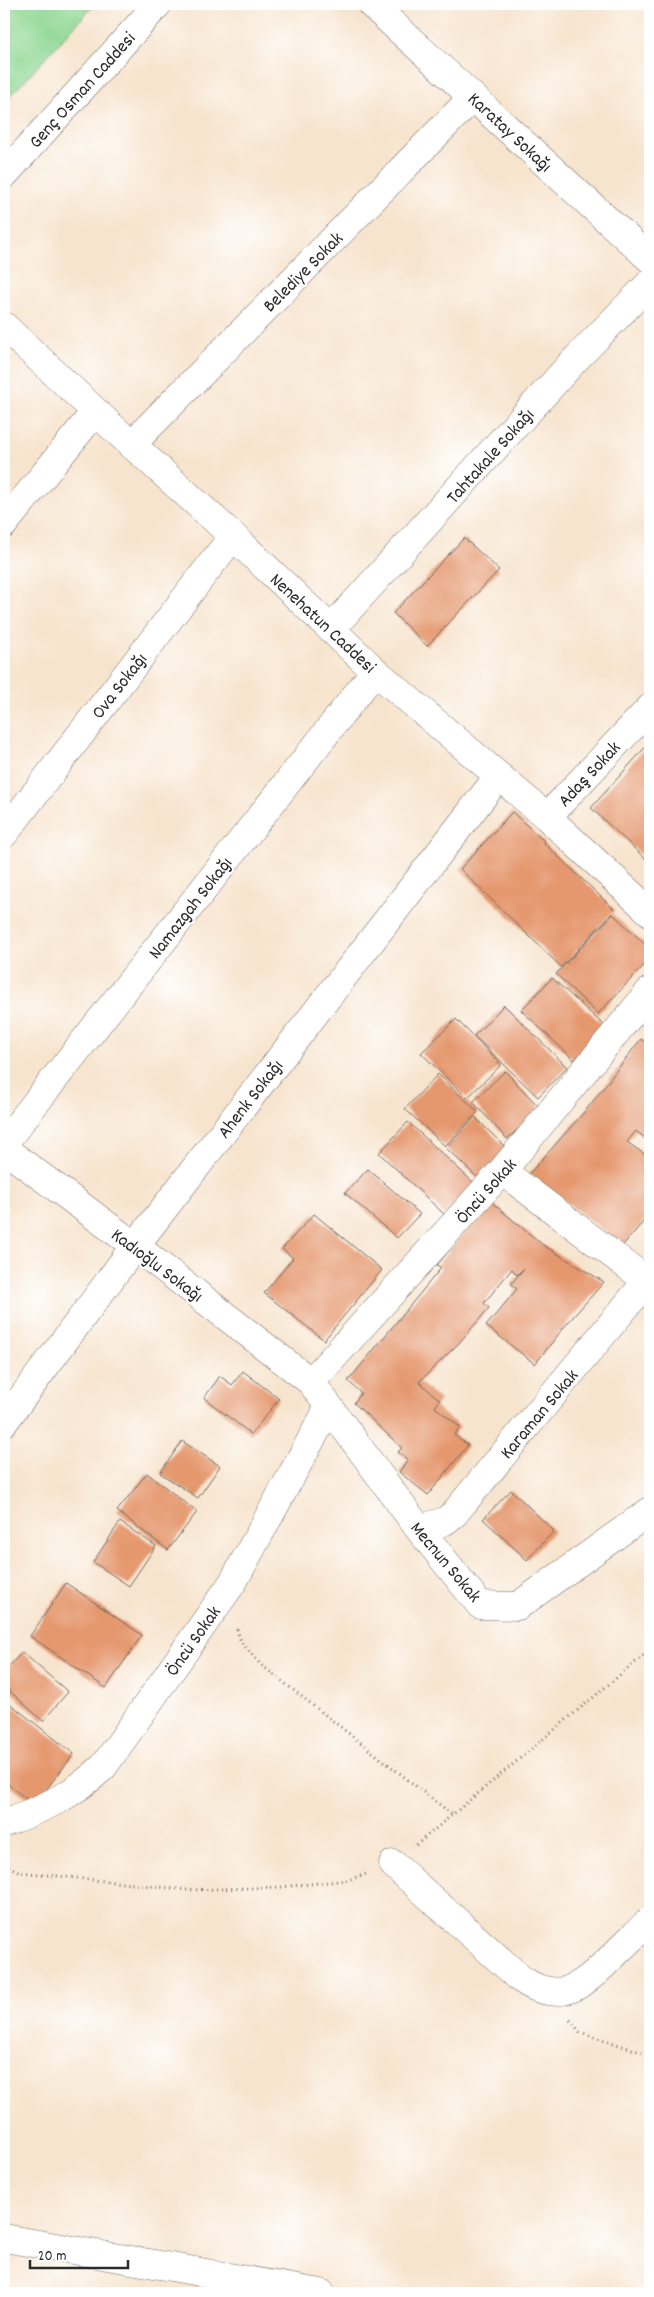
<svg xmlns="http://www.w3.org/2000/svg" width="654" height="2297" viewBox="0 0 654 2297" font-family="Dekko,sans-serif">
<style>
.green{fill:#8fd793;stroke:#5d815f}
.building{fill:#e5986e}
.lines{fill:none;stroke-linecap:round;stroke-linejoin:round}
.minor-casing{stroke:#726c64;stroke-width:29}
.highway-casing{stroke:#726c64;stroke-width:29}
.path{stroke:#726c64;stroke-width:3;stroke-dasharray:1 4;stroke-linecap:butt}
.minor{stroke:#fff;stroke-width:28}
.highway{stroke:#fff;stroke-width:28}
.labels{text-anchor:middle;stroke-width:4.5;stroke-linejoin:round;paint-order:stroke}
.street-label{font-size:19px;fill:#2b2b2b;stroke:#fff}
</style>
<rect width="100%" height="100%" fill="#fff"/>
<filter id="ink" filterUnits="userSpaceOnUse"><feTurbulence type="fractalNoise" baseFrequency=".02" numOctaves="2"/><feDisplacementMap in="SourceGraphic" scale="10" xChannelSelector="R" yChannelSelector="G"/><feConvolveMatrix kernelMatrix="1 2 1 2 8 2 1 2 1" color-interpolation-filters="sRGB"/></filter>
<filter id="wash" filterUnits="userSpaceOnUse"><feTurbulence type="fractalNoise" baseFrequency=".0096" numOctaves="4" result="noise"/><feDisplacementMap in="SourceGraphic" scale="20" xChannelSelector="R" yChannelSelector="G"/><feGaussianBlur stdDeviation="1.12" result="paint"/><feColorMatrix in="noise" values="0 0 0 0 0 0 0 0 0 0 0 0 0 0 0 0 0 1.4 0 .05"/><feComposite in="paint" operator="in"/></filter>
<g filter="url(#wash)">
<rect width="100%" height="100%" fill="#f7e4ce"/>
<path class="green" d="M 4,4 L 95,4 L 4,103 Z"/>
<g id="blocks">
<path class="building" d="M 464,538 L 499,570 L 427,646 L 393,613 Z
M 650,742 L 650,863 L 591,808 Z
M 512,812 L 545,842 L 544,843 L 615,910 L 561,967 L 460,869 Z
M 613,914 L 650,949 L 650,959 L 598,1014 L 556,974 Z
M 552,978 L 607,1028 L 574,1060 L 521,1010 Z
M 504,1005 L 567,1067 L 538,1097 L 474,1036 Z
M 456,1019 L 501,1065 L 467,1098 L 421,1053 Z
M 641,1039 L 650,1045 L 650,1142 L 636,1131 L 627,1142 L 650,1158 L 650,1214 L 623,1245 L 529,1174 L 586,1110 Z
M 505,1071 L 541,1109 L 507,1139 L 473,1102 Z
M 438,1074 L 478,1112 L 445,1146 L 405,1109 Z
M 475,1117 L 509,1151 L 481,1181 L 446,1148 Z
M 408,1122 L 474,1183 L 445,1215 L 379,1153 Z
M 368,1169 L 420,1214 L 397,1238 L 345,1193 Z
M 490,1201 L 543,1245 L 604,1282 L 565,1326 L 535,1364 L 486,1326 L 517,1289 L 511,1284 L 524,1268 L 517,1275 L 512,1269 L 484,1303 L 489,1308 L 459,1343 L 419,1382 L 440,1400 L 435,1407 L 460,1427 L 454,1435 L 468,1445 L 428,1495 L 399,1472 L 408,1460 L 398,1452 L 402,1448 L 354,1403 L 361,1393 L 348,1381 L 441,1268 L 437,1265 Z
M 314,1214 L 382,1270 L 324,1340 L 264,1293 L 293,1258 L 282,1249 Z
M 243,1371 L 279,1399 L 251,1434 L 204,1398 L 220,1376 L 232,1385 Z
M 182,1441 L 220,1466 L 198,1498 L 160,1473 Z
M 147,1473 L 197,1512 L 168,1550 L 117,1511 Z
M 511,1490 L 554,1531 L 527,1560 L 483,1519 Z
M 120,1522 L 156,1546 L 129,1586 L 93,1562 Z
M 66,1583 L 142,1635 L 106,1688 L 30,1636 Z
M 22,1652 L 68,1692 L 43,1721 L 4,1686 L 4,1672 Z
M 4,1699 L 74,1754 L 34,1805 L 4,1781 Z"/>
</g>
</g>
<g filter="url(#ink)">
<use href="#blocks" fill-opacity="0" stroke="#726c64" stroke-width="1"/>
<g class="lines">
<g class="minor-casing">
<path id="minor" d="M 371,4 L 650,259
M 4,175 L 158,4
M 4,326 L 110,425 L 233,536 L 375,671 L 547,817 L 650,912
M 131,445 L 473,97
M 4,524 L 95,412
M 331,629 L 572,363 L 650,283
M 547,817 L 650,708
M 4,834 L 233,536
M 4,1143 L 375,671
M 4,1149 L 135,1246 L 311,1382 L 419,1529 L 480,1605 L 518,1606 L 650,1511
M 502,1171 L 650,1283
M 311,1382 L 502,1171 L 650,991
M 4,1422 L 135,1246 L 498,777
M 419,1529 L 445,1521 L 454,1514 L 647,1281
M 4,1823 C 43,1809 74,1795 104,1766 L 233,1582 L 329,1407
M 393,1864 L 521,1979 C 560,2006 582,1986 611,1958 C 624,1945 637,1933 650,1920"/>
</g>
<g class="highway-casing">
<path id="highway" d="M 4,2238 L 321,2293"/>
</g>
<path class="path" d="M 237,1629 L 241,1642 L 260,1664 L 453,1815
M 416,1845 L 650,1650
M 4,1864 L 20,1872 L 188,1890 L 281,1887 L 348,1880 L 366,1874
M 570,2020 L 580,2032 L 650,2055"/>
<use href="#minor" class="minor"/>
<use href="#highway" class="highway"/>
</g>
</g>
<g class="labels">
<g class="street-label">
<text transform="translate(81 89) rotate(-48)" y="7">Genç Osman Caddesi</text>
<text transform="translate(511 131) rotate(43)" y="7">Karatay Sokağı</text>
<text transform="translate(302 271) rotate(-45)" y="7">Belediye Sokak</text>
<text transform="translate(489 455) rotate(-48)" y="7">Tahtakale Sokağı</text>
<text transform="translate(324 622) rotate(43)" y="7">Nenehatun Caddesi</text>
<text transform="translate(118 685) rotate(-52)" y="7">Ova Sokağı</text>
<text transform="translate(588 773) rotate(-47)" y="7">Adaş Sokak</text>
<text transform="translate(189 907) rotate(-52)" y="7">Namazgah Sokağı</text>
<text transform="translate(249 1098) rotate(-52)" y="7">Ahenk Sokağı</text>
<text transform="translate(485 1190) rotate(-48)" y="7">Öncü Sokak</text>
<text transform="translate(158 1264) rotate(37)" y="7">Kadıoğlu Sokağı</text>
<text transform="translate(538 1413) rotate(-50)" y="7">Karaman Sokak</text>
<text transform="translate(447 1561) rotate(50)" y="7">Mecnun Sokak</text>
<text transform="translate(192 1640) rotate(-55)" y="7">Öncü Sokak</text>
</g>
</g>
<rect width="654" height="2297" fill="none" stroke="#fff" stroke-width="20"/>
<path d="M30 2260v8h98v-8" fill="none" stroke="#2b2b2b" stroke-width="2.5"/>
<text x="38" y="2260" font-size="15" fill="#2b2b2b" stroke="#ffffff" stroke-width="4" paint-order="stroke">20 m</text>
</svg>
